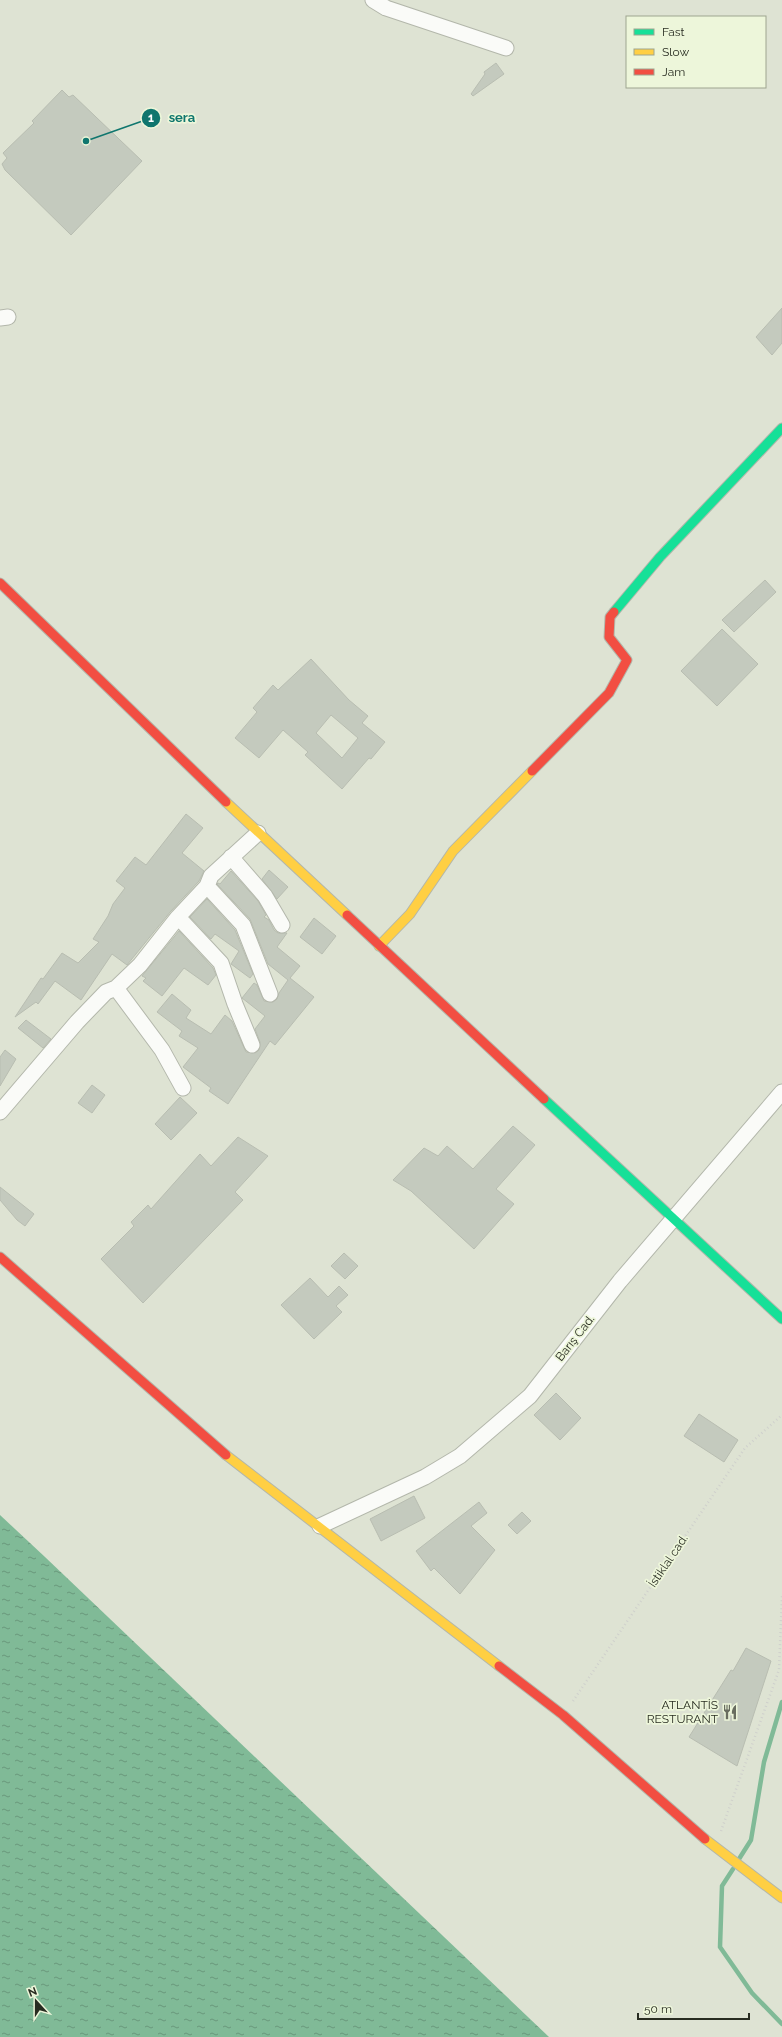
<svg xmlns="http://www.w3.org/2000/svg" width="782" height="2037" viewBox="0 0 782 2037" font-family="Raleway,sans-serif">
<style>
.water{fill:url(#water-ripples)}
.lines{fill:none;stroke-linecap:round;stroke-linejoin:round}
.stream{stroke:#80ba97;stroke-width:4.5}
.building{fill:#c4cabe;stroke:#b8bdb1;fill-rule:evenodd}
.street-casing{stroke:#b3b7ab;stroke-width:17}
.fast-casing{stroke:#b3b7ab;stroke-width:11}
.slow-casing{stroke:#b3b7ab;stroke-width:11}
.jam-casing{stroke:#b3b7ab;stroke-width:11}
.path{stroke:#cfd0cc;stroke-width:2.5;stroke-dasharray:1 3;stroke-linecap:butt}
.street{stroke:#fafbf8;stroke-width:15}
.fast{stroke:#16e098;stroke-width:9}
.slow{stroke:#ffcf43;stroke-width:9}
.jam{stroke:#f24e42;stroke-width:9}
.labels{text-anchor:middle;stroke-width:3.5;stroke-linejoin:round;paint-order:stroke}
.street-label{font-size:12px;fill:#282c21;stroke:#edf6da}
.poi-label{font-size:12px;fill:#282c21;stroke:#edf6da;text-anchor:end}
.leader{fill:none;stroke:#0f766e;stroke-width:1.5}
.callout-dot{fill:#0f766e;stroke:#edf6da;stroke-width:1.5}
.mark-label{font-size:12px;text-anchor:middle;font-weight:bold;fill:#fff}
.callout-label{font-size:13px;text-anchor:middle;font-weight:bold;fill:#0f766e;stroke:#edf6da;stroke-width:3.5;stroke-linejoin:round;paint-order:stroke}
</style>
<defs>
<pattern id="water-ripples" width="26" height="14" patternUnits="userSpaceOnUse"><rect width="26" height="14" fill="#80ba97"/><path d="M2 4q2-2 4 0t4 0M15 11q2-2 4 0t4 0" fill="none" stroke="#69977b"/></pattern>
</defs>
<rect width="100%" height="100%" fill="#dee3d3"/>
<path class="water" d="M 0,1515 L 45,1557 L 549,2037 L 0,2037 Z"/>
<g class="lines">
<path class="stream" d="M 739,1859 L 751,1840 L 764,1762 L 782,1702
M 733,1869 L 722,1886 L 720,1947 L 752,1993 L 782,2024"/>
</g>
<path class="building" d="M 496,63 L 504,74 L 473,96 L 471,94 L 485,74 L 484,72 Z
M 62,90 L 69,97 L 73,95 L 142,161 L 71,235 L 5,170 L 2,164 L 7,158 L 3,153 L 34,123 L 32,121 Z
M 782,308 L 782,343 L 772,355 L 756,337 Z
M 765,580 L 776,592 L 734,632 L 722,620 Z
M 722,629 L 758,664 L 717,706 L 681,671 Z
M 311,659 L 349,700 L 368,716 L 362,723 L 385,742 L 371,759 L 369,758 L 342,789 L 305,755 L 308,752 L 283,730 L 259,758 L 235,738 L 257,712 L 253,708 L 273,685 L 278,690 ZM 331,715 L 358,738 L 342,758 L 316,733 Z
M 186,814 L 203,828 L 182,853 L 204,871 L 199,881 L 171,911 L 127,965 L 112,954 L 81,1000 L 55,981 L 38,1004 L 36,1002 L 15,1017 L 41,978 L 43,979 L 62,953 L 78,963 L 99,942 L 93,939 L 108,916 L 113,904 L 125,888 L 116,881 L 135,857 L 146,865 Z
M 269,870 L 288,887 L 277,899 L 262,879 Z
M 231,871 L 258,901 L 266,915 L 264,917 L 269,920 L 274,930 L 278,933 L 287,933 L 277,947 L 300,966 L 290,978 L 314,997 L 275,1045 L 270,1041 L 228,1104 L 209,1091 L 211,1088 L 183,1067 L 198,1048 L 179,1036 L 182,1031 L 157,1012 L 172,994 L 191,1010 L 186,1018 L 211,1034 L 225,1015 L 232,1021 L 246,1052 L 255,1053 L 259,1050 L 260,1042 L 255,1029 L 265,1016 L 242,998 L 254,983 L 257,985 L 264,1001 L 273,1002 L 277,999 L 279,993 L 288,980 L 268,964 L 250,919 L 217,884 L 218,883 L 220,884 Z
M 207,899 L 235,930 L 253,974 L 250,978 L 231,964 L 239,951 L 215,934 L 211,939 L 190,917 Z
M 314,918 L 336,936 L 322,954 L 300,937 Z
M 179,931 L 213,968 L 216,975 L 208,985 L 184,968 L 162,996 L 143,981 L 146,978 L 142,976 Z
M 26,1020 L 51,1039 L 43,1048 L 18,1028 Z
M 5,1050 L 16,1059 L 0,1086 L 0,1057 Z
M 92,1085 L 105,1095 L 92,1113 L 78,1103 Z
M 180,1097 L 197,1113 L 171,1140 L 155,1124 Z
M 513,1126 L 535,1145 L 496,1189 L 514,1204 L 474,1249 L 411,1191 L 393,1180 L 424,1148 L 438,1156 L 447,1146 L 473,1169 Z
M 238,1137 L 268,1156 L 235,1192 L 243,1200 L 143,1303 L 101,1259 L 134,1226 L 131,1222 L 148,1205 L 151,1209 L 200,1154 L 211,1166 Z
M 0,1187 L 34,1214 L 25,1226 L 17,1220 L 0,1200 Z
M 344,1253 L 358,1266 L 345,1279 L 331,1266 Z
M 310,1278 L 328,1297 L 339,1286 L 348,1295 L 336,1306 L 342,1312 L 314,1339 L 281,1305 Z
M 556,1393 L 581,1418 L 560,1440 L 534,1415 Z
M 699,1414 L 738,1440 L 724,1462 L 684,1436 Z
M 414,1496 L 425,1518 L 381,1541 L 370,1519 Z
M 479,1502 L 487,1513 L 471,1526 L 495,1550 L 460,1594 L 434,1568 L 431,1571 L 416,1551 Z
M 522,1512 L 531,1521 L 517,1534 L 508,1525 Z
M 746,1648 L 771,1661 L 737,1766 L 689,1737 L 731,1670 L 733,1671 Z"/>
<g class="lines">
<g class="street-casing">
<path id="street" d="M 373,0 L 386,8 L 506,48
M 0,318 L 8,317
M 231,857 L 265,896 L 282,925
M 207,886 L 243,925 L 270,994
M 178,917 L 221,963 L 235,1004 L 252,1045
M 116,988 L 162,1050 L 183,1088
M 0,1112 L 77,1022 L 106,992 L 116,988 L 140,965 L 178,917 L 207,886 L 211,876 L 258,833
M 320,1526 L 425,1477 L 460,1456 L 530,1396 L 620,1281 L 782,1092"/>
</g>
<g class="fast-casing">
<path id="fast" d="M 614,612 L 660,557 L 782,428
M 544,1099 L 782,1319"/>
</g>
<g class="slow-casing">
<path id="slow" d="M 226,802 L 347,915
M 379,946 L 410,914 L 453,851 L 532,771
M 226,1455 L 499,1666
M 705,1839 L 782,1898"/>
</g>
<g class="jam-casing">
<path id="jam" d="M 0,583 L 226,802
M 532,771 L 609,693 L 627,660 L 609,637 L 610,617 L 614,612
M 347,915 L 544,1099
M 0,1257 L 226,1455
M 499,1666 L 563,1715 L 705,1839"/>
</g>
<path class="path" d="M 573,1701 L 745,1448 L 782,1415
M 721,1831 L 779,1670 L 782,1596"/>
<use href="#street" class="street"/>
<use href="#fast" class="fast"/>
<use href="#slow" class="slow"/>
<use href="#jam" class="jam"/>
</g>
<defs>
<g id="restaurant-bare" transform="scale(1.2)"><path d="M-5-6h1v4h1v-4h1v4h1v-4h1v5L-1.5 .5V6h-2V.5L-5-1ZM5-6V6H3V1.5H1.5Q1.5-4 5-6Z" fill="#686c5f" stroke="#edf6da" stroke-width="2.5" paint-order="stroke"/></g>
</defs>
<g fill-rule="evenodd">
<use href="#restaurant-bare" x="730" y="1712"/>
</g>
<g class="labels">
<g class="street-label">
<text transform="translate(575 1338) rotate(-52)" y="4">Barış Cad.</text>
<text transform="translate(668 1561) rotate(-56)" y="4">İstiklal cad.</text>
</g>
<g class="poi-label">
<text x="718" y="1709">ATLANTİS<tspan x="718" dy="14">RESTURANT</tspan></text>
</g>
</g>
<path class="leader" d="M86 141L151 118"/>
<g class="callout-dot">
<circle cx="86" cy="141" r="4"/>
<circle cx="151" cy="118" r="10"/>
</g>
<g class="mark-label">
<text x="151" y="122">1</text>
</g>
<g class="callout-label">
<text x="182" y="122">sera</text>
</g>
<rect x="626" y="16" width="140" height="72" fill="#edf6da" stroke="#9ea590"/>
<rect x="634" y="29" width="20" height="6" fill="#16e098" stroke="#9ea590"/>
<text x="662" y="36" font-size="12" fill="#282c21">Fast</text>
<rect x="634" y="49" width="20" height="6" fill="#ffcf43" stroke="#9ea590"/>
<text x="662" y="56" font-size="12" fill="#282c21">Slow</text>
<rect x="634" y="69" width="20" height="6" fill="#f24e42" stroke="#9ea590"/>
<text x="662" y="76" font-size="12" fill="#282c21">Jam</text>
<g transform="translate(36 2001) rotate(339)" stroke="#edf6da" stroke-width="3" paint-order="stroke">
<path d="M0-3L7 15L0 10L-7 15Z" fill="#282c21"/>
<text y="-6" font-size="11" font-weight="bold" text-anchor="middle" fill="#282c21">N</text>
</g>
<path d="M638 2013v6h111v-6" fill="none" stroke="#282c21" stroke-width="2"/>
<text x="644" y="2013" font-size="12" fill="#282c21" stroke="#edf6da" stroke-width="3" paint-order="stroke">50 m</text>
</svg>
